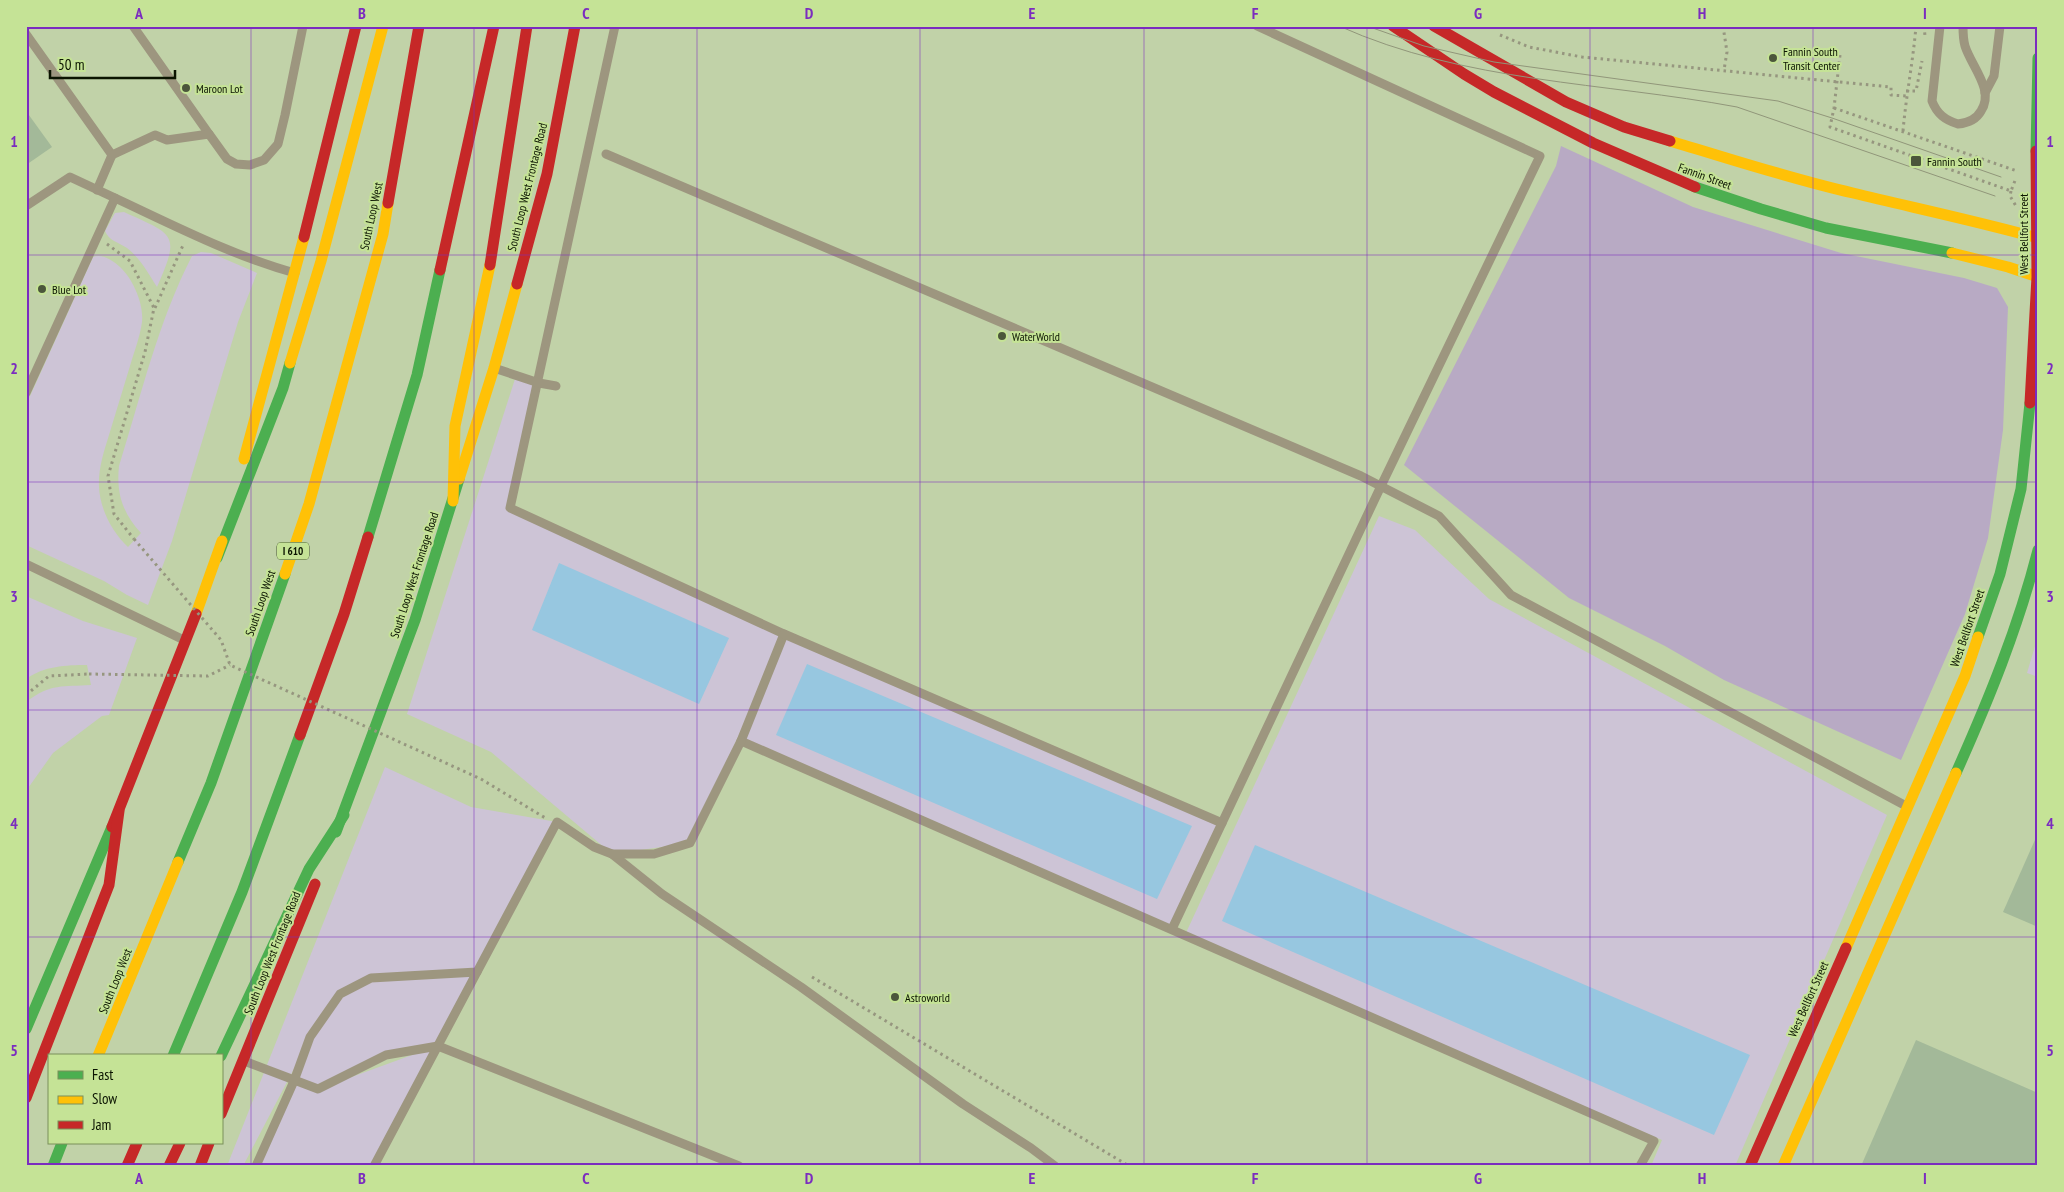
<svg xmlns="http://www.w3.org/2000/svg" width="2064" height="1192" viewBox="0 0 2064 1192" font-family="'PT Sans Narrow',sans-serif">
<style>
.green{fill:#cdc4d6;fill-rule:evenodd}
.forest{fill:#b8aac4}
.water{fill:#97c7e0}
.building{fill:#a3b999}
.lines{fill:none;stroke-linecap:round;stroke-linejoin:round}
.path{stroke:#96967f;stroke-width:3;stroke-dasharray:2.5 4;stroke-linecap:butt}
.lane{stroke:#9d967f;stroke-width:9}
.fast{stroke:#4caf50;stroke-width:11}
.slow{stroke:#ffc107;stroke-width:11}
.jam{stroke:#c62828;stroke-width:11}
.tram{stroke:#91967a;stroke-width:1}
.path-bridge{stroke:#96967f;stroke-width:3;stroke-dasharray:2.5 4;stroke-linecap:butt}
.grid{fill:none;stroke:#7b2cbf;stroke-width:1;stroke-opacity:0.55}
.poi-dot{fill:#4b563b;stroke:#c5e396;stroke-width:2}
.labels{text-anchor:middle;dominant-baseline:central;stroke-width:4;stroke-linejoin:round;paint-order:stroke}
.shield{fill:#c5e396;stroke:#43522d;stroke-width:1}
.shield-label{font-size:11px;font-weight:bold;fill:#0b1400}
.poi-label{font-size:12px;fill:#0b1400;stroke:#c5e396;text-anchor:start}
.street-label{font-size:12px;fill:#0b1400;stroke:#c5e396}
.neatline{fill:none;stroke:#7b2cbf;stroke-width:2}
.grid-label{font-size:16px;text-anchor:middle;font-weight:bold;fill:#7b2cbf}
</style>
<rect width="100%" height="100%" fill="#c1d2a8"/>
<g class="green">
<path d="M124 212C174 235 181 233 157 287 148 273 140 258 127 248 118 242 109 241 105 231L115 213Z"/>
<path d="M201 252 211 253 257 273 238 322 172 541 148 605 127 595 104 581 26 545V405L93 257C102 253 114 261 120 267 133 279 144 304 142 322 140 337 134 352 130 366 123 389 116 412 109 435 104 451 98 469 99 487 100 509 112 532 128 547L141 533C123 514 116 493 119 466 141 396 158 322 192 256Z"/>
<path d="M515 379 539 383 511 509 1222 823 1172 929 741 741 776 653 690 843 612 854 491 752 407 714Z"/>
<path d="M1379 516 1415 530 1489 599 1887 815 1735 1166H1651L1662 1140 1185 935Z"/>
<path d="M26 596 83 621 137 638 109 715 102 716 53 753 26 791V702C51 683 63 687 91 685L87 665C66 665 44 666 26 679Z"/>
<path d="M2038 636V677L2027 673Z"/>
<path d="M385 767 471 807 557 822 374 1166H256L308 1042 243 1166H227ZM434 1047 324 1087 386 1055Z"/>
</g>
<path class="forest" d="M1561 146 1693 207 1841 253 1964 278 1997 288 2008 307 2003 430 1988 538 1965 614 1901 760 1724 680 1665 646 1569 598 1404 465 1556 166Z"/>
<g class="water">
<path d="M559 563 729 638 699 704 532 630Z"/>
<path d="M807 664 1192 826 1157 899 776 735Z"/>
<path d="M1255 845 1750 1055 1714 1135 1222 921Z"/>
</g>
<g class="building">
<path d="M26 111 52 147 26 165Z"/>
<path d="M2038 833V927L2003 912Z"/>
<path d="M1916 1040 2038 1093V1166H1861Z"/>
</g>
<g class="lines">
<g class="path">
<path d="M1723 26 1727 52 1724 70"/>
<path d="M1924 26 1925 36"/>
<path d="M1500 35 1529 47 1582 57 1891 87V95L1906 96"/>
<path d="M1840 55 1834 108 1830 127 2011 191 2016 178"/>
<path d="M1906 91H1916L1922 61"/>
<path d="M1834 108 2017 171"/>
<path d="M1903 131C1906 96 1913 62 1916 26"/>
<path d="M2011 191 2010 196 2016 206"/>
<path d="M107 244 130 261 154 308 145 352 108 476 114 514 134 539"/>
<path d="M155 308 184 243"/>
<path d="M26 695 49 676 89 674"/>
<path d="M481 779 547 819"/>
<path d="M812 977 1129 1166"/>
</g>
<g class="lane">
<path d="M133 26 209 134"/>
<path d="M615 26 510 508 784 634 741 741 1654 1141 1640 1166"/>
<path d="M1940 26 1932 101C1937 114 1945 120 1958 124 1968 123 1976 120 1981 111 1995 90 1971 66 1965 46 1963 39 1963 33 1963 26"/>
<path d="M26 34 112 155 97 190"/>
<path d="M1985 93 1994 76 2000 26"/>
<path d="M606 154 1361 476 1439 516 1511 595 1908 807"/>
<path d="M112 155 155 135 167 140 209 134 227 159 236 164 250 165 264 160 278 144 285 115 303 26"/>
<path d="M26 206 70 177 115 198"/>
<path d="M494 368 539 383 556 386"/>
<path d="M26 393 115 198C173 225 233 256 295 273"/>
<path d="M26 564 186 641"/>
<path d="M784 634 1222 823"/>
<path d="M612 854 662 894 801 987 963 1104 1031 1148 1055 1166"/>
<path d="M1172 929 1381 486 1540 156 1257 26"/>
<path d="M244 1061 318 1089 386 1055 438 1046 739 1166"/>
<path d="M256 1166 294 1081 310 1037 340 994 371 978 477 972 557 822 594 847 612 854H654L690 843 741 741"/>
<path d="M374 1166 477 972"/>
</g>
<g class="fast">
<path d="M2036 151 2038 58"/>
<path d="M1695 187 1761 209 1826 228 1952 253"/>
<path d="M368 537 417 375 440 270"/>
<path d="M217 558 283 388 290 363"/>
<path d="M1978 637 2000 574 2021 489 2030 403"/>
<path d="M1956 773C1989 699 2018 628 2038 550"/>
<path d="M336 832 415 620 459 479"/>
<path d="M178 862 211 783 285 574"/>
<path d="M26 1029 112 827"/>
<path d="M173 1056 242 892 300 735"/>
<path d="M221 1056 309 869 344 815"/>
<path d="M53 1166 62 1143"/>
</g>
<g class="slow">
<path d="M1670 141C1731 159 1791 179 1853 193 1915 208 1977 221 2038 238"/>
<path d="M1952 253 2008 267 2038 277"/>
<path d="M290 363 321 261 383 26"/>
<path d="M244 459 304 237"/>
<path d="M459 479 494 368 517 284"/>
<path d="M453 501 455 426 490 265"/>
<path d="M285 574 309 504 383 234 388 203"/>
<path d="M196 614 222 541"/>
<path d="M1846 948 1965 676 1978 637"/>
<path d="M98 1056 178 862"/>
<path d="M1783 1166 1956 773"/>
</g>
<g class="jam">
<path d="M1393 26 1464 74 1494 92 1593 143 1695 187"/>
<path d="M1434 26 1566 102 1624 127 1670 141"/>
<path d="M388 203 419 26"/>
<path d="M304 237 356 26"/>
<path d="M490 265 527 26"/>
<path d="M440 270 494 26"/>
<path d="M517 284 547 174 575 26"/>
<path d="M2030 403 2037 277 2036 151"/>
<path d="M300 735 344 614 368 537"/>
<path d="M112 827 196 614"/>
<path d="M26 1098 109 885 119 811"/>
<path d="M221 1114 315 884"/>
<path d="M127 1166 137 1143"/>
<path d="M169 1166 180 1143"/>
<path d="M200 1166 209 1143"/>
<path d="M1750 1166 1846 948"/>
</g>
<g class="tram">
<path d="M1339 26C1466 83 1603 82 1737 107L1995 196"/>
<path d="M1367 26 1424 46 1494 62 1778 101 1832 118 2001 177"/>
</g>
<g class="path-bridge">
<path d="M134 539 221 640 230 665 481 779"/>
<path d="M89 674 208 676 230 665"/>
</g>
</g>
<path class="grid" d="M251 26V1166M474 26V1166M697 26V1166M920 26V1166M1144 26V1166M1367 26V1166M1590 26V1166M1813 26V1166M26 255H2038M26 482H2038M26 710H2038M26 937H2038"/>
<g class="poi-dot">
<circle cx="1773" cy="58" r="5"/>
<circle cx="186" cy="88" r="5"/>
<rect x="1910" y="155" width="12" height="12" rx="2.5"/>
<circle cx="42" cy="289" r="5"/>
<circle cx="1002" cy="336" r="5"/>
<circle cx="895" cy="997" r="5"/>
</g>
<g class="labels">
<rect class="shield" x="277" y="542.5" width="32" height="17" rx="4"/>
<g class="shield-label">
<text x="293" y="551">I 610</text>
</g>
<g class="poi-label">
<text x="1783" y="51">Fannin South<tspan x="1783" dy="14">Transit Center</tspan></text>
<text x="196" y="88">Maroon Lot</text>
<text x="1927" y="161">Fannin South</text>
<text x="52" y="289">Blue Lot</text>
<text x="1012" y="336">WaterWorld</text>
<text x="905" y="997">Astroworld</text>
</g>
<g class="street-label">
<text transform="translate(1705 176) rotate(20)">Fannin Street</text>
<text transform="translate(527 187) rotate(-76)">South Loop West Frontage Road</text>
<text transform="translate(371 216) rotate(-78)">South Loop West</text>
<text transform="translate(2023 234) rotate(-90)">West Bellfort Street</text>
<text transform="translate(414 575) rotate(-72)">South Loop West Frontage Road</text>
<text transform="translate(260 603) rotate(-71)">South Loop West</text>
<text transform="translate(1967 628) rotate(-71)">West Bellfort Street</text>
<text transform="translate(272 953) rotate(-68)">South Loop West Frontage Road</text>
<text transform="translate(115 981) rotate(-68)">South Loop West</text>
<text transform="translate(1808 999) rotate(-66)">West Bellfort Street</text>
</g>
</g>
<rect width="2064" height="1192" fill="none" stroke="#c5e396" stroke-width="55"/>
<rect x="48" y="1054" width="175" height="90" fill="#c5e396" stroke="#7b905a"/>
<rect x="58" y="1071" width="25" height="8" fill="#4caf50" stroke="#7b905a"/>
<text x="92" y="1080" font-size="15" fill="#0b1400">Fast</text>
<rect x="58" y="1096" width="25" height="8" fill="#ffc107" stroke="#7b905a"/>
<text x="92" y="1104" font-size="15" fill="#0b1400">Slow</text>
<rect x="58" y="1121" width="25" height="8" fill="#c62828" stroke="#7b905a"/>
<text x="92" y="1130" font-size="15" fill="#0b1400">Jam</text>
<path d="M50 70v8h125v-8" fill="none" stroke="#0b1400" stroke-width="2.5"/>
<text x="58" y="70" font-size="15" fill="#0b1400" stroke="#c5e396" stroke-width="4" paint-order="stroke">50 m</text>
<rect x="28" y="28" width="2008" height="1136" class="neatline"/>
<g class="grid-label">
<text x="139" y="19">A</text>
<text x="362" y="19">B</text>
<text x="586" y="19">C</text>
<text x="809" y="19">D</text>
<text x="1032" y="19">E</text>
<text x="1255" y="19">F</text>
<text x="1478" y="19">G</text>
<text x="1702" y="19">H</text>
<text x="1925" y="19">I</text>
<text x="14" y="147">1</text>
<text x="2050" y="147">1</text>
<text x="14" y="374">2</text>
<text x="2050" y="374">2</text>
<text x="14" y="602">3</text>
<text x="2050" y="602">3</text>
<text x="14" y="829">4</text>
<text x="2050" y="829">4</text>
<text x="14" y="1056">5</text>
<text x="2050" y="1056">5</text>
<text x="139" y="1184">A</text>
<text x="362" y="1184">B</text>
<text x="586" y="1184">C</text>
<text x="809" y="1184">D</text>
<text x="1032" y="1184">E</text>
<text x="1255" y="1184">F</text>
<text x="1478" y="1184">G</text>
<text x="1702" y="1184">H</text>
<text x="1925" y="1184">I</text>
</g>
</svg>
